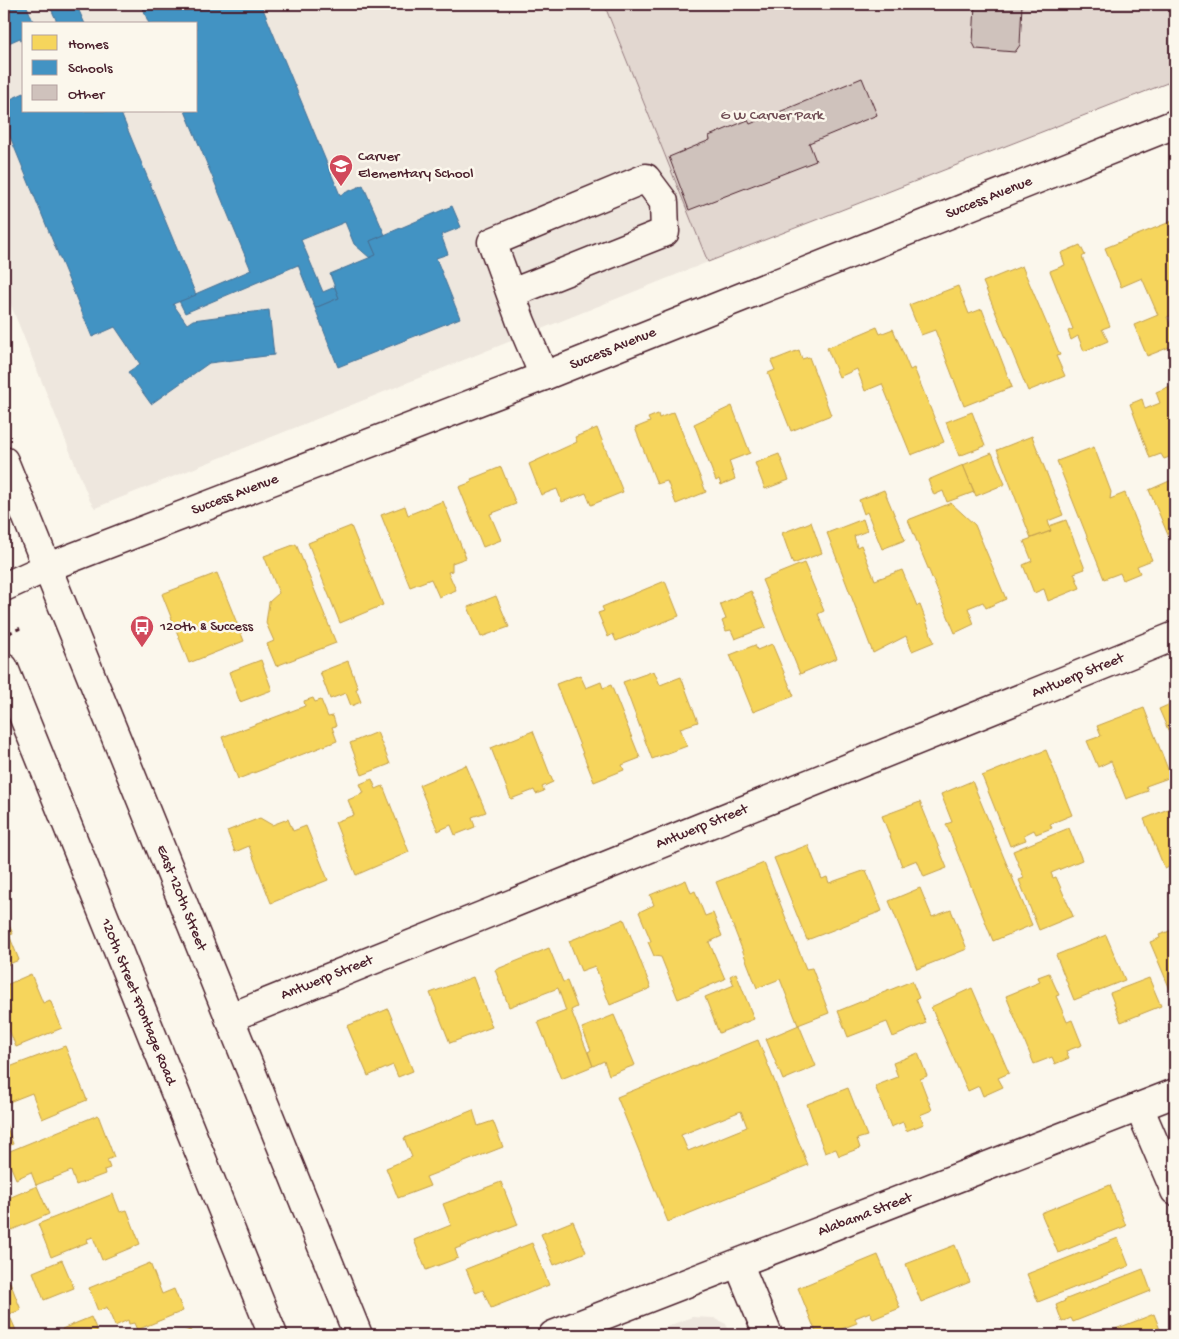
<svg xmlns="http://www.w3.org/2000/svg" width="1179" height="1339" viewBox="0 0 1179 1339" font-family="'Gochi Hand',sans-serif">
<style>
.built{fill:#eee7de;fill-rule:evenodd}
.green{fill:#e2d7d0;stroke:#967b7e}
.homes{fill:#f6d55c;stroke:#c29e4d;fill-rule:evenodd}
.schools{fill:#4393c3;stroke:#457095}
.building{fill:#cfc2bc;stroke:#4a1f2b}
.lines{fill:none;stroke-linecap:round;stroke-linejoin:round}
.minor-casing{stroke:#4a1f2b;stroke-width:31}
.path{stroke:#4a1f2b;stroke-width:3;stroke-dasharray:4 4;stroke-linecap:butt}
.minor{stroke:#fbf7ec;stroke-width:28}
.labels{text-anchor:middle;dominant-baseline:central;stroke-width:5;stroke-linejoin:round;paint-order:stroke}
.park-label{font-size:15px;fill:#704d54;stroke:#fbf7ec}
.poi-label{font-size:15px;fill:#4a1f2b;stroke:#fbf7ec;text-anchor:start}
.street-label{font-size:15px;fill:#4a1f2b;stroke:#fbf7ec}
</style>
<rect width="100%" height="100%" fill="#fbf7ec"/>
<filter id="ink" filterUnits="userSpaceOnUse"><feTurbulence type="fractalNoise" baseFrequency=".02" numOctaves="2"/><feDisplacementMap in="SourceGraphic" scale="10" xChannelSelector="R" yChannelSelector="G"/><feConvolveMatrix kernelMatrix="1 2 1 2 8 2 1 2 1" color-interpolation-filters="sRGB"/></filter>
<g filter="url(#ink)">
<g class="built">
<path d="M4 4H604L708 262 95 508 90 501 4 288ZM24 24H196V111H24Z"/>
<path d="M692 1317 714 1318 726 1324 731 1335H644Z"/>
</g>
<path class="green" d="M604 4H1175V80L708 262Z"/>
<g class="homes">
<path d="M1175 220V314L1167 317 1175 336V345L1147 356 1134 325 1158 315 1142 278 1121 287 1105 248Z"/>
<path d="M1080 245 1085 255 1082 257 1110 326 1102 329 1108 341 1084 351 1078 336 1071 340 1068 331 1073 329 1050 271 1065 265 1061 253Z"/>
<path d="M1022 266 1060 355 1056 356 1065 376 1028 391 983 282Z"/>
<path d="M958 286 969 314 982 309 1012 387 964 406 935 330 921 335 909 305Z"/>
<path d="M877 327 880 334 893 329 910 370 914 368 944 442 911 455 882 384 865 391 857 369 839 377 827 348Z"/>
<path d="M799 350 802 359 809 357 831 415 791 431 768 373 775 370 771 361Z"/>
<path d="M1175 384V448L1173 449 1175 455 1164 459 1161 454 1150 458 1130 404 1142 399 1145 409 1160 403 1156 392Z"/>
<path d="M732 406 750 453 729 461 735 479 721 485 719 479 716 481 694 424Z"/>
<path d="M674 412 706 492 676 504 667 481 657 484 635 428 650 422 648 418 658 414 659 418Z"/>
<path d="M972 412 985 446 959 456 946 422Z"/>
<path d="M597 428 623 492 591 505 586 493 562 502 557 489 541 495 529 464 577 442 575 437Z"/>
<path d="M1032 436 1063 515 1048 521 1051 531 1031 538 997 450Z"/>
<path d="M1094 447 1111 492 1110 499 1125 493 1152 560 1137 566 1140 573 1123 580 1120 573 1104 579 1057 461Z"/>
<path d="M992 453 1005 484 976 496 963 465Z"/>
<path d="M779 454 789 480 765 489 755 463Z"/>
<path d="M963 465 974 492 947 502 943 491 934 495 928 480Z"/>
<path d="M501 467 516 504 490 514 501 540 483 547 459 487 472 482 471 479Z"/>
<path d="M1175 475V549H1174L1149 490 1174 479 1173 476Z"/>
<path d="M884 490 905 540 882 549 867 512 864 514 859 500Z"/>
<path d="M443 501 466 558 452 563V571L448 572 456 590 439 597 431 579 410 587 381 515 405 506 408 515Z"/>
<path d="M951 503 975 525 1006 599 986 608 983 602 968 608 974 624 955 633 908 520Z"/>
<path d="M863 519 867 531 854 536 857 547 861 545 875 580 902 570 917 606 920 605 934 642 912 651 906 636 873 653 827 533Z"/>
<path d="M1066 520 1085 569 1074 573 1080 588 1048 601 1044 589 1034 593 1023 565 1032 561 1024 541 1051 531 1049 526Z"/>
<path d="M811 522 822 553 793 564 782 533Z"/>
<path d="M351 526 383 605 340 623 308 543Z"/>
<path d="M296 544 336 643 276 666 267 644 274 641 266 623 269 602 279 593 264 556Z"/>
<path d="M804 563 824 611 818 614 837 658 800 674 762 580Z"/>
<path d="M217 573 244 641 189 663 162 594Z"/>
<path d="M665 581 679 616 616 641 613 634 608 637 598 613 604 611 602 607Z"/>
<path d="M751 591 766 627 735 639 731 630 726 631 722 621 726 619 720 604Z"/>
<path d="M496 596 509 627 481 637 468 607Z"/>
<path d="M772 644 794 696 753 712 730 655 755 645 757 650Z"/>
<path d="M261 660 272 690 240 702 229 672Z"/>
<path d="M348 661 358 688 356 689 361 702 351 706 346 693 330 699 320 672Z"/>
<path d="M654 671 660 685 681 677 698 722 680 728 687 746 652 759 623 682Z"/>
<path d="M580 675 586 688 601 682 603 688 611 685 640 758 622 765 624 770 594 782 556 684Z"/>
<path d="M313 698 315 702 321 700 328 717 333 716 336 726 332 727 337 741 238 779 222 737 305 706 304 701Z"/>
<path d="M1175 702V746L1159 709Z"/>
<path d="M1144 708 1171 777 1146 786 1148 791 1126 799 1111 761 1098 767 1087 741 1101 736 1097 726Z"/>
<path d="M533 731 553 782 542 787 544 791 536 794 534 790 511 799 491 748Z"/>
<path d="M377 732 390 764 362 775 350 743Z"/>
<path d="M1046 750 1072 815 1050 824 1052 828 1036 834 1034 830 1024 835 1026 840 1010 846 982 776Z"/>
<path d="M466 765 486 812 472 817 475 827 455 835 451 825 438 831 419 785Z"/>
<path d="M372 779 376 789 383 786 409 852 356 875 335 822 354 815 348 800 364 793 360 784Z"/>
<path d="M972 781 1032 925 993 941 946 824 952 822 941 794Z"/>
<path d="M920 802 947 868 924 877 917 860 902 866 882 816Z"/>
<path d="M1175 806V864L1165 869 1144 819Z"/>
<path d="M260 818 272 825 288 819 293 831 306 826 328 880 271 903 249 846 235 852 227 831Z"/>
<path d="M1069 828 1082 860 1051 873 1053 878 1056 877 1073 916 1039 930 1019 880 1024 878 1013 851Z"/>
<path d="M808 845 822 879 827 877 829 883 866 870 882 911 807 940 774 858Z"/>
<path d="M764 863 806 969 812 968 829 1013 798 1025 780 979 757 988 716 882Z"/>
<path d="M686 880 691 893 695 891 705 916 713 913 722 936 709 942 725 979 678 999 661 957 654 956 648 942 651 941 639 912 654 905 650 895Z"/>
<path d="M920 888 932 917 951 910 967 949 917 969 889 901Z"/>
<path d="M624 919 651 988 610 1005 595 966 581 971 569 941Z"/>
<path d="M4 922 5 924 8 923 13 934 9 935 19 960 4 966Z"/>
<path d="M1175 929V1001L1150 942 1160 938 1159 935Z"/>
<path d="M1106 935 1125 980 1074 1000 1056 955Z"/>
<path d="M549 948 563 982 567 981 577 1007 571 1010 593 1066 561 1079 538 1022 566 1011 558 988 509 1007 495 970Z"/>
<path d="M736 973 754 1019 719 1033 705 997 734 985 730 976Z"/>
<path d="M1049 973 1059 995 1056 996 1067 1022 1072 1020 1082 1045 1066 1051 1069 1058 1055 1064 1052 1057 1034 1064 1006 996 1040 982 1038 977Z"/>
<path d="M31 974 43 1003 50 1000 62 1028 16 1047 4 1017V986Z"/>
<path d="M473 977 492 1027 450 1043 430 993Z"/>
<path d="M1149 978 1161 1006 1121 1022 1110 993Z"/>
<path d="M912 981 919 998 916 999 926 1023 893 1037 887 1022 848 1037 838 1011Z"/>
<path d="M972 988 1009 1073 998 1078 1003 1087 983 1096 979 1086 968 1091 931 1007Z"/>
<path d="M388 1009 413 1071 398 1077 393 1065 368 1076 347 1026Z"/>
<path d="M614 1015 635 1065 609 1075 604 1061 593 1066 588 1052 591 1050 582 1028Z"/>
<path d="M799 1025 816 1066 783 1080 766 1039Z"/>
<path d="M758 1040 808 1165 668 1222 617 1097ZM741 1111 747 1127 688 1151 681 1135Z"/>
<path d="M65 1046 87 1100 42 1119 32 1093 9 1102 4 1089V1069Z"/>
<path d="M918 1053 927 1076 920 1079 932 1110 920 1115 924 1124 906 1131 903 1122 891 1127 875 1086 898 1077 893 1063Z"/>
<path d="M848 1088 867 1136 857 1139 860 1148 839 1156 836 1149 825 1153 807 1104Z"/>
<path d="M473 1110 478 1126 493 1121 503 1147 426 1177 430 1186 398 1198 386 1168 412 1157 404 1138Z"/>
<path d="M98 1115 114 1157 107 1160 110 1168 104 1170 105 1174 76 1185 71 1171 36 1185 31 1172 16 1179 5 1153Z"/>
<path d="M4 1119 13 1144 4 1148Z"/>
<path d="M501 1182 518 1225 455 1249 458 1258 426 1270 414 1240 451 1225 443 1204Z"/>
<path d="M1110 1185 1126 1226 1058 1253 1041 1213Z"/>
<path d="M37 1186 49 1214 12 1230 4 1212V1200Z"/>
<path d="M113 1194 120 1212 127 1210 140 1244 102 1260 93 1237 87 1239 88 1242 51 1257 38 1224Z"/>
<path d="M573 1221 586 1252 554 1265 541 1234Z"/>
<path d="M1118 1238 1129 1266 1038 1302 1027 1274Z"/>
<path d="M532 1243 549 1285 491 1308 483 1290 476 1293 466 1269Z"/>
<path d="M955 1245 970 1282 921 1302 906 1264Z"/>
<path d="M878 1255 900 1308 873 1319 870 1312 855 1318 857 1323 826 1335H817L798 1288Z"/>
<path d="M62 1260 74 1288 44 1300 33 1272Z"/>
<path d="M150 1263 162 1294 174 1289 183 1311 137 1330 134 1323 129 1324 128 1320 115 1326 107 1307 98 1311 89 1288Z"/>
<path d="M1143 1269 1151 1291 1073 1322 1071 1318 1062 1322 1056 1305 1065 1301 1064 1300Z"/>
<path d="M10 1282 21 1310 4 1316V1284Z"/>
<path d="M1154 1314 1162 1335H1100Z"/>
<path d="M91 1317 99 1335H65L62 1329Z"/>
<path d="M11 1319 18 1335H4V1322Z"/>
<path d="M190 1330 193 1335H177Z"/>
</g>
<g class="schools">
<path d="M4 4H26L34 24H24V46L20 38 4 45Z"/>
<path d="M49 4H76L85 24H52L57 22Z"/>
<path d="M146 4H261L340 195 363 185 385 235 370 241 376 255 370 258 354 244 345 222 301 240 323 292 335 287 339 298 315 308 298 265 185 313 179 301 251 270 185 111H196V24H149L142 6Z"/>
<path d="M24 93V111H120L196 295 173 304 187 324 193 320 269 310 274 355 209 363 151 404 128 372 140 364 115 327 92 337 4 122V102Z"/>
<path d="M452 206 461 227 441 235 448 254 436 258 460 318 338 367 315 308 339 298 330 274 376 255 370 241Z"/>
</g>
<g class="building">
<path d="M975 4H1022L1020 45 1015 52 976 49 973 43Z"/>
<path d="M862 78 877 115 809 143 816 161 689 210 669 157 710 140 709 136 748 120 750 124Z"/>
</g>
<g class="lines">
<g class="minor-casing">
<g id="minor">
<path d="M512 293 665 232 664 202 646 178 492 242 521 322 544 376"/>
<path d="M4 461 358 1335"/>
<path d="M4 587 48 567 544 376 1175 124"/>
<path d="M4 668 273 1335"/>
<path d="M229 1018 1175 636"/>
<path d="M1139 1107 1175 1191"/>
<path d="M739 1265 768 1335"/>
<path d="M553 1335 1175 1093"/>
</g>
</g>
<path class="path" d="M9 633 21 628"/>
<use href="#minor" class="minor"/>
</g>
</g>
<defs>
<g id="school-pin" transform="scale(1.25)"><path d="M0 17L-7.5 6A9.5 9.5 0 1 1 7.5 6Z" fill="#d1495b" stroke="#fbf7ec"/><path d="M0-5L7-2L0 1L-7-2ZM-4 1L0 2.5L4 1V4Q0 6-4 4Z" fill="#fff"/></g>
<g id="bus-pin" transform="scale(1.25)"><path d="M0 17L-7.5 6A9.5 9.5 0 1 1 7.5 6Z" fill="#d1495b" stroke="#fbf7ec"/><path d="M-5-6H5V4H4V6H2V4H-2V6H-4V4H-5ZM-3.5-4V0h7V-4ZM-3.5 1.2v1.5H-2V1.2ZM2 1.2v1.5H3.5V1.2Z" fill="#fff"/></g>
</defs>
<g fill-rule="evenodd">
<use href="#school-pin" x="341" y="166"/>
<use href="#bus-pin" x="142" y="627"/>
</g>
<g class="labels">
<g class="park-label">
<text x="772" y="116">G W Carver Park</text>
</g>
<g class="poi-label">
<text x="358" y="157">Carver<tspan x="358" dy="17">Elementary School</tspan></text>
<text x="160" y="627">120th &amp; Success</text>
</g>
<g class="street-label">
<text transform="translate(989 198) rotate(-22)">Success Avenue</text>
<text transform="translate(613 349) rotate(-22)">Success Avenue</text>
<text transform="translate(235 495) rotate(-21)">Success Avenue</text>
<text transform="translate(1078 676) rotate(-22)">Antwerp Street</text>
<text transform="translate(702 827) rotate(-22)">Antwerp Street</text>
<text transform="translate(181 898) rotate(68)">East 120th Street</text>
<text transform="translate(327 978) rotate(-22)">Antwerp Street</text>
<text transform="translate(138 1002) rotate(68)">120th Street Frontage Road</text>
<text transform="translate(865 1215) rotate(-21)">Alabama Street</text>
</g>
</g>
<rect width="1179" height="1339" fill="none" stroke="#fbf7ec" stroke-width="20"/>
<rect x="10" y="10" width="1159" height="1319" fill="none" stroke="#4a1f2b" stroke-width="2" filter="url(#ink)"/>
<rect x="22" y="22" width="175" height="90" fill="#fbf7ec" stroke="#b4a19f"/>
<rect x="32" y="35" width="25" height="15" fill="#f6d55c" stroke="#b4a19f"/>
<text x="68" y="48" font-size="15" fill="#4a1f2b">Homes</text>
<rect x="32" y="60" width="25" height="15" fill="#4393c3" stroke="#b4a19f"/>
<text x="68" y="72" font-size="15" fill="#4a1f2b">Schools</text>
<rect x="32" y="85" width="25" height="15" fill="#cfc2bc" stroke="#b4a19f"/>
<text x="68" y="98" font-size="15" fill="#4a1f2b">Other</text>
</svg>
